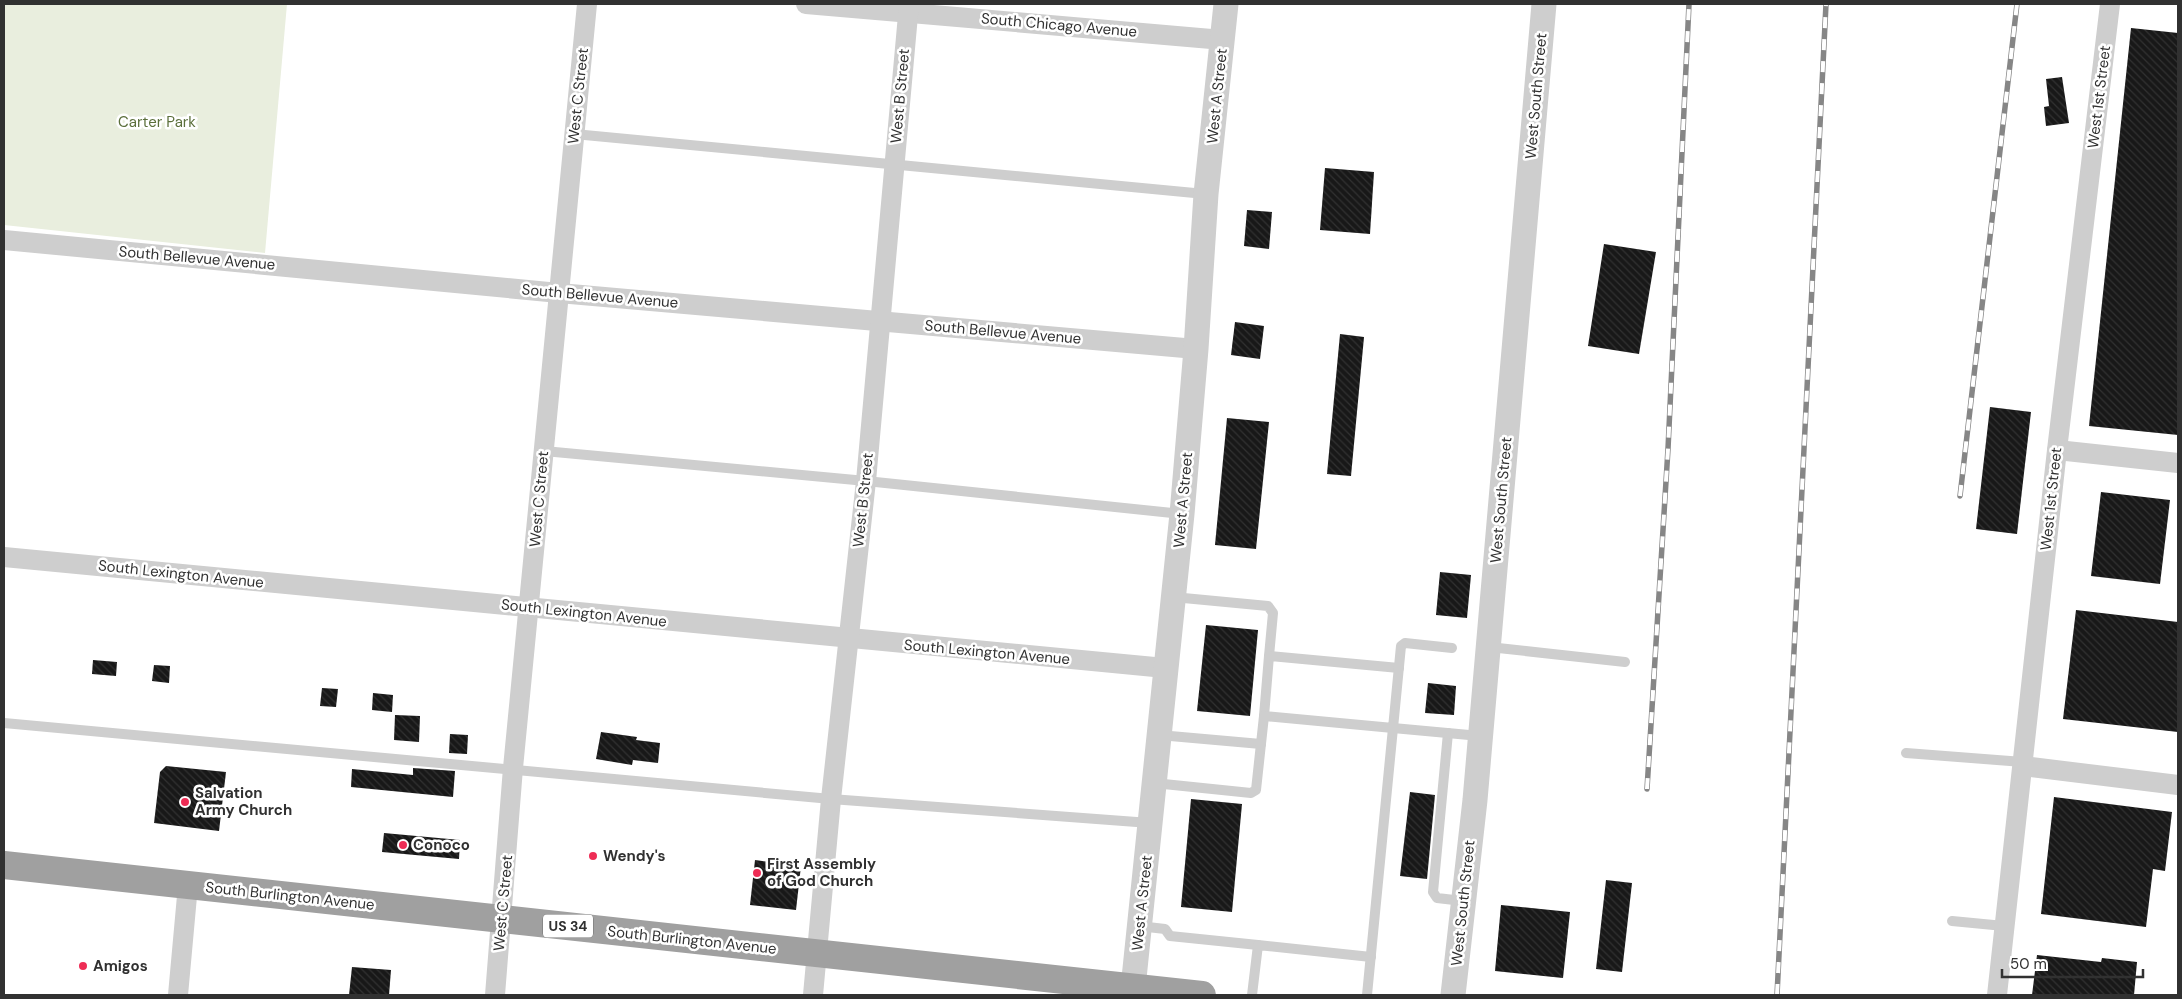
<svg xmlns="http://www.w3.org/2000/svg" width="2182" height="999" viewBox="0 0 2182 999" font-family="'DM Sans',sans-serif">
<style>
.green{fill:#e9eede}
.building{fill:url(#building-back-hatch)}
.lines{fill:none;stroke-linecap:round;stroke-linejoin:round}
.service{stroke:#cecece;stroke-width:10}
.minor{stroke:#cecece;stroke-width:20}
.tertiary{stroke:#cecece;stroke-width:25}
.trunk{stroke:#a0a0a0;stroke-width:28}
.rail-casing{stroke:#868686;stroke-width:5.5}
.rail{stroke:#fff;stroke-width:4;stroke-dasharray:11;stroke-linecap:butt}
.poi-dot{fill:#ee2c55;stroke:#fff;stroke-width:2}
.labels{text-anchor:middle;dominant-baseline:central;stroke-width:5;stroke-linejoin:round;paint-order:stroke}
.shield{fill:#fff;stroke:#6f6f6f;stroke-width:1}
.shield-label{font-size:14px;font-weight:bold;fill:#313131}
.street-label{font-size:15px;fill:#313131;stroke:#fff}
.park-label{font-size:15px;fill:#5b6f3b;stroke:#fff}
.poi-label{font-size:15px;font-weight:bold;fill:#313131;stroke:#fff;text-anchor:start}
</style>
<defs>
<pattern id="building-back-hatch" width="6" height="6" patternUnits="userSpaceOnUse" patternTransform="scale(1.25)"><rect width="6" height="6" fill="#181818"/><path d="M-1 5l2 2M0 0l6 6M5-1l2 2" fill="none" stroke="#313131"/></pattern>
</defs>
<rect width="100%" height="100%" fill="#fff"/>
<path class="green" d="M4 4H287L265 253 4 225Z"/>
<g class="building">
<path d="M2131 28 2178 33V435L2089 426Z"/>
<path d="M2062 77 2069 123 2046 126 2044 107 2049 106 2046 79Z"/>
<path d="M1325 168 1374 172 1370 234 1320 230Z"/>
<path d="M1247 210 1272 212 1269 249 1244 246Z"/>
<path d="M1604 244 1656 252 1639 354 1588 346Z"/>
<path d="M1235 322 1264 326 1260 359 1231 355Z"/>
<path d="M1340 334 1364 337 1351 476 1327 474Z"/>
<path d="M1990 407 2031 412 2017 534 1976 529Z"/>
<path d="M1227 418 1269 422 1256 549 1215 545Z"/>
<path d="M2101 492 2170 500 2160 584 2091 576Z"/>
<path d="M1440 572 1471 575 1467 618 1436 615Z"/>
<path d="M2076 610 2178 622V732L2063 719Z"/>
<path d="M1206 625 1258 630 1250 716 1197 711Z"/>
<path d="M93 660 117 662 116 676 92 674Z"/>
<path d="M154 665 170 666 169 683 152 681Z"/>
<path d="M1428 683 1456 686 1454 715 1425 713Z"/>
<path d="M322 688 338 689 336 707 320 706Z"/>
<path d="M373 693 393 695 392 712 372 710Z"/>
<path d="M395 715 420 716 419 742 394 740Z"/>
<path d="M601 732 637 737 636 740 660 743 658 763 633 760 632 765 596 759Z"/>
<path d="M450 734 468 735 467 754 449 753Z"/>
<path d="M166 766 226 772 219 831 154 823 160 772Z"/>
<path d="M413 768 455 771 453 797 351 787 352 769 413 775Z"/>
<path d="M1410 792 1435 795 1427 879 1400 876Z"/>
<path d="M2054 797 2172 812 2165 871 2153 869 2146 927 2041 914Z"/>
<path d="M1191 799 1242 804 1232 912 1181 907Z"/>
<path d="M384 833 460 840 459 859 382 852Z"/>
<path d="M755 860 801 866 796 910 750 905Z"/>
<path d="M1606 880 1632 883 1622 972 1596 969Z"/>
<path d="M1501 905 1570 912 1563 978 1495 971Z"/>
<path d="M2037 955 2101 962 2102 958 2137 962 2134 995H2032Z"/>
<path d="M352 967 391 970 389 995H349Z"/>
</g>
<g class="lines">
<g class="service">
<path d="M574 134 1205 194"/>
<path d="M544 451 866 481 1182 514"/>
<path d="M1173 597 1268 606 1273 613 1269 656"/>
<path d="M1489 647 1625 662"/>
<path d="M1264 716 1269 656 1399 668"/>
<path d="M4 723 831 799 1150 823"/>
<path d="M1448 733 1433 892 1437 898 1463 901"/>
<path d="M1159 735 1261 744"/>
<path d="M1906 753 2023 762"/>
<path d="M1154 783 1251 793 1256 790 1264 716 1393 728 1401 646 1405 643 1452 648"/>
<path d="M1952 921 2004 926"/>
<path d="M1139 926 1165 929 1170 936 1258 945"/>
<path d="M1252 995 1258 945 1371 957"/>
<path d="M1367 995 1393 728 1480 736"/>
</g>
<g class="minor">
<path d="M806 4 1223 40"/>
<path d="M4 240 559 293 1196 349"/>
<path d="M2057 450 2178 463"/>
<path d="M4 557 1165 668"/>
<path d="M2023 766 2178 785"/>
<path d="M178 995 188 885"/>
<path d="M495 995 513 768 587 4"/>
<path d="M813 995 831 799 866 481 909 4"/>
<path d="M1997 995 2057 450 2110 4"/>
</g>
<g class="tertiary">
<path d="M1133 988 1182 514 1196 349 1206 194 1226 4"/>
<path d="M1453 995 1475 800 1544 4"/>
</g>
<path class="trunk" d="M4 865 1202 995"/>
<g class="rail-casing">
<g id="rail">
<path d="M1960 496 2017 4"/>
<path d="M1647 789 1668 449 1689 4"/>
<path d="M1777 995 1826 4"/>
</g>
</g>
<use href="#rail" class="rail"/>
</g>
<g class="poi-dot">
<circle cx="185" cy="802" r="5"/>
<circle cx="403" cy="845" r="5"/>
<circle cx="593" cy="856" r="5"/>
<circle cx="757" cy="873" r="5"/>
<circle cx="83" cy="966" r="5"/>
</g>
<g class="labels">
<rect class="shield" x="543" y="914.5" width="50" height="23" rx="4"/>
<g class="shield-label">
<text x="568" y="926">US 34</text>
</g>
<g class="street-label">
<text transform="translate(1059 25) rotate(5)">South Chicago Avenue</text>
<text transform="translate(578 96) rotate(-84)">West C Street</text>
<text transform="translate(900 96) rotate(-85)">West B Street</text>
<text transform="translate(1217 96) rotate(-84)">West A Street</text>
<text transform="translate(1536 96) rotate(-85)">West South Street</text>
<text transform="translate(2099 97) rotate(-83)">West 1st Street</text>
<text transform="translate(197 258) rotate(5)">South Bellevue Avenue</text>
<text transform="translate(600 296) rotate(5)">South Bellevue Avenue</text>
<text transform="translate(1003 332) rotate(5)">South Bellevue Avenue</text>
<text transform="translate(539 499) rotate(-85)">West C Street</text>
<text transform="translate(2051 499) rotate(-84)">West 1st Street</text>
<text transform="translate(863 500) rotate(-84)">West B Street</text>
<text transform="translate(1183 500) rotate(-85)">West A Street</text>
<text transform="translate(1501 500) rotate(-85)">West South Street</text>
<text transform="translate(181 574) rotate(6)">South Lexington Avenue</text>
<text transform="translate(584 613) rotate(6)">South Lexington Avenue</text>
<text transform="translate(987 652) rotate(5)">South Lexington Avenue</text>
<text transform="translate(290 896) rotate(6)">South Burlington Avenue</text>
<text transform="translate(503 903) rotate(-85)">West C Street</text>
<text transform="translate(1142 903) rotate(-84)">West A Street</text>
<text transform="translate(1463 903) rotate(-84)">West South Street</text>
<text transform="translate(692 940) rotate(6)">South Burlington Avenue</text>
</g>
<g class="park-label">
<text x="157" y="122">Carter Park</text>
</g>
<g class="poi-label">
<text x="195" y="793">Salvation<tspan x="195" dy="17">Army Church</tspan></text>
<text x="413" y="845">Conoco</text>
<text x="603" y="856">Wendy's</text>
<text x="767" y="864">First Assembly<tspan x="767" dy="17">of God Church</tspan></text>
<text x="93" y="966">Amigos</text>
</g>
</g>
<rect width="2182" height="999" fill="none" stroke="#313131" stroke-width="10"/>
<path d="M2002 969v8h141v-8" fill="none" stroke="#313131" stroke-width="2.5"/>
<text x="2010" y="969" font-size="15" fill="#313131" stroke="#ffffff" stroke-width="4" paint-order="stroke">50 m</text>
</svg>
